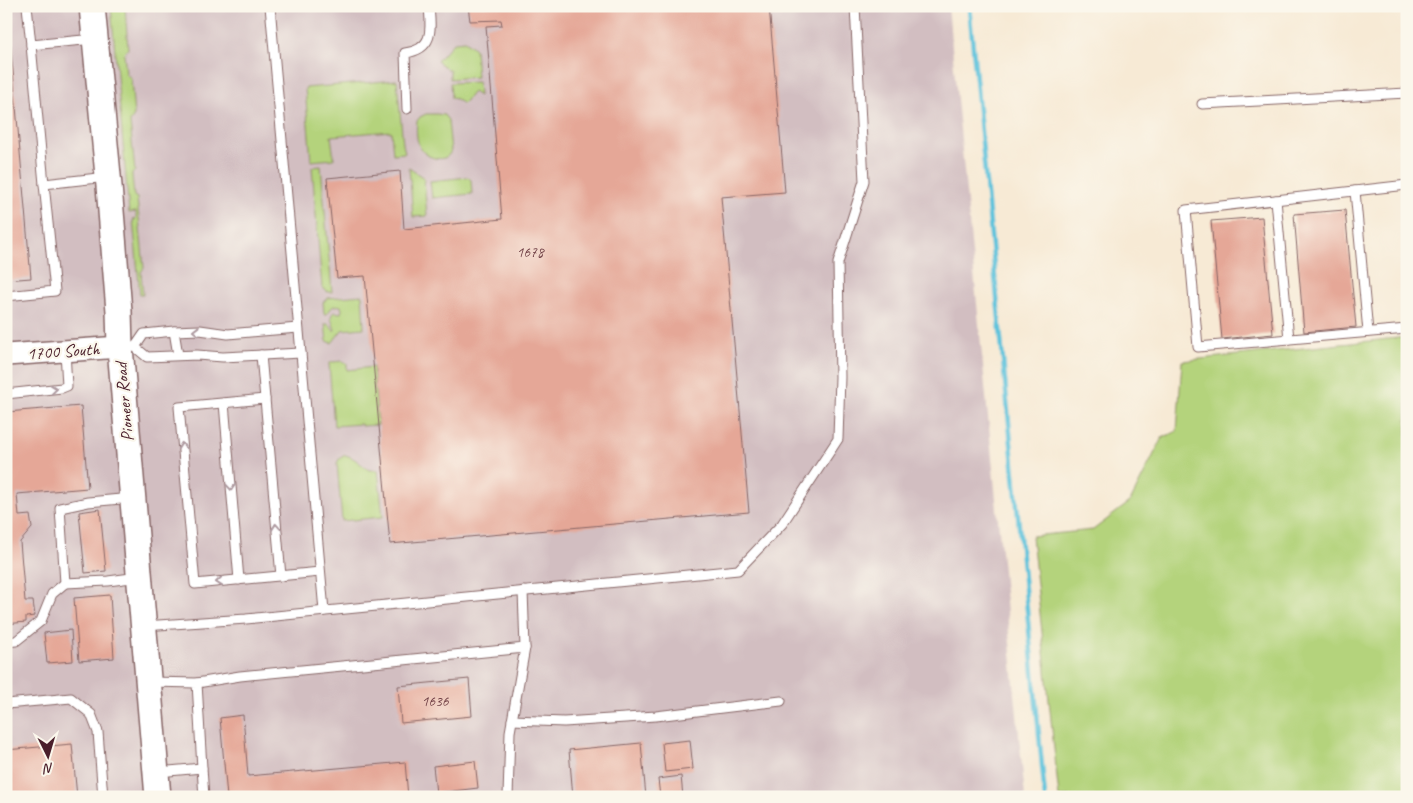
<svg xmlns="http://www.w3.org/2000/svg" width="1413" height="803" viewBox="0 0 1413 803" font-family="Caveat,sans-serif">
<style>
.industrial{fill:#d2bec1}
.green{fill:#b4d37b;stroke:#7f7953}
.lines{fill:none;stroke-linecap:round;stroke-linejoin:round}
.stream{stroke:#5ec3dc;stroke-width:4.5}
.building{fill:#e5a797}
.service-casing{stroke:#876666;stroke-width:11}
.tertiary-casing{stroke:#876666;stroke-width:24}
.secondary-casing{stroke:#876666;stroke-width:28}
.service{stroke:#fff;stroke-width:9}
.tertiary{stroke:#fff;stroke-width:21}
.secondary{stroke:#fff;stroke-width:25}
.oneway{stroke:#ae9aa0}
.labels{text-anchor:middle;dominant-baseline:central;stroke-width:4.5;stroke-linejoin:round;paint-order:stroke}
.number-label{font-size:15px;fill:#714146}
.street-label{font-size:18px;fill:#4a1f2b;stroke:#fbf7ec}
</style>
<rect width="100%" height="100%" fill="#fbf7ec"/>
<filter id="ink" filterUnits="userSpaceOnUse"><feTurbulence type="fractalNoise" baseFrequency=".02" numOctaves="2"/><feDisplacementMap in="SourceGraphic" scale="10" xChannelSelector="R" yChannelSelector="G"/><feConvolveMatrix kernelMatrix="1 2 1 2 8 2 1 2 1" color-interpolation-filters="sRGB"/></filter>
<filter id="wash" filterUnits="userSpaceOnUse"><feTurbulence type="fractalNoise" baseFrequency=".0096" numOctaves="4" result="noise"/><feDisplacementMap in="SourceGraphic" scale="20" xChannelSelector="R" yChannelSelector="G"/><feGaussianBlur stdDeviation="1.12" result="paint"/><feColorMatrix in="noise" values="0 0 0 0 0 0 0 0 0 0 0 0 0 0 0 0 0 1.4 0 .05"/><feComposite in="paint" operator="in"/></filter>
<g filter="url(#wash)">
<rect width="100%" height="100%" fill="#f7ead5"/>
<path class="industrial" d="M6 6H948L1025 797H6Z"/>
<g class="green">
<path d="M111 6H125L128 49 124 53 126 74 131 78 134 116 130 122 135 171 132 174 134 196 137 198 144 268 141 272 143 295H140L133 220 136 219V212L129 213Z"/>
<path d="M465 41 475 49 477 77 450 79V71L437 61 454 42Z"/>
<path d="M397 80 403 144 405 153 393 154 391 131 331 136 334 159 311 161 305 88Z"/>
<path d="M478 82 479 96 473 92 463 104 456 99 451 98 450 83Z"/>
<path d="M426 114H437L444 115 448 120 451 150C448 164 427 159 421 149 416 142 416 129 417 121L420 117Z"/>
<path d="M321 166 332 292H328L322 288 312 167Z"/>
<path d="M409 168 424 178 427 216 413 217Z"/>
<path d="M468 177 471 180 472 194 432 198 430 181Z"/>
<path d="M362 295 364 328 342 330 332 343 327 341 325 324H329L333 330H335L331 318 332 314 334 312 341 313 342 310 341 306C332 304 331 309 327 314H324L323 302 328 298Z"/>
<path d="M1407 337V797H1059L1032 536 1093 530 1130 502 1162 438 1177 431 1182 361Z"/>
<path d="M343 361V363H347V370L373 367 378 425 361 426V424L334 426 329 364 332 362Z"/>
<path d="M345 455C355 457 361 465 369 470H378L383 517 342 521 337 464 339 459Z"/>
</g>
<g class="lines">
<path class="stream" d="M969 6 1045 797"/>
</g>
<g id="blocks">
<g class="building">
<path d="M468 6H769L785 192 721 197 749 512 390 544 365 276 337 278 327 178 400 171 404 229 502 219 486 26 502 25 501 20 470 21Z"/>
<path d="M8 15 31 278 6 280V16Z"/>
<path d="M1345 210 1356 327 1304 332 1294 214Z"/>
<path d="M1262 217 1273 334 1222 339 1211 221Z"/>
<path d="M81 406 88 488 17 494 19 516 30 515 32 528 20 542 25 601H33L35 616 26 617V622L6 624V412Z"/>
<path d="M100 509 106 571 85 573 79 512Z"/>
<path d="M110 595 114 658 79 661 74 598Z"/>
<path d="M71 630 73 661 47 663 44 633Z"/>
<path d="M469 679 472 716 401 723 398 686Z"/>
<path d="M243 715 248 776 405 762 408 797H227L220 718Z"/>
<path d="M690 740 693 769 665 772 662 743Z"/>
<path d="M641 743 646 797H573L569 750Z"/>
<path d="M72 744 77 797H6V750Z"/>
<path d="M475 761 478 788 436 793 433 766Z"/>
<path d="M681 776 683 797H660L658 779Z"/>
</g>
</g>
</g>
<g filter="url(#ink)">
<use href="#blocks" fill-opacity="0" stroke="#876666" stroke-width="1"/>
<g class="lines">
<g class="service-casing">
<g id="service">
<path d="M27 6 31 45 94 39"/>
<path d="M270 6 324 611"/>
<path d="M31 45 44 184 107 177"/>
<path d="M1202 104 1407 93"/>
<path d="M407 109 405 53C434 49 431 30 429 6"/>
<path d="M1407 185 1186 210 1198 347 1407 329"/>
<path d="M1355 191 1368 332"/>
<path d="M1276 200 1289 339"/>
<path d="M6 296 55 291 44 184"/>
<path d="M174 331 200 330 228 334 298 328"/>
<path d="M123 347H135L147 357 197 355 223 357 301 353"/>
<path d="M135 347 144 334 174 331 178 355"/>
<path d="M261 355 265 399 179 407 195 584 320 572"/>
<path d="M6 394 62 388 67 386 65 351"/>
<path d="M265 399 281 576"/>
<path d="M224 403 239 580"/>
<path d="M132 498 88 502 60 508 65 583 108 581 139 577"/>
<path d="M144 626 246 619 738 570 782 524 838 439 840 377 838 263 864 181 855 6"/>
<path d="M6 642 16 641 41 621 52 594 65 583"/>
<path d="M150 682 197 683 202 768"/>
<path d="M197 683 240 676 525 648 523 591"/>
<path d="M6 704 71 698 91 714 98 732 103 797"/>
<path d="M512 720 564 722 656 716 781 701"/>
<path d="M158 772 202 768 204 797"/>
<path d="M508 797 510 732 525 648"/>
</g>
</g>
<g class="tertiary-casing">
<path id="tertiary" d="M6 355 120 347"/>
</g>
<g class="secondary-casing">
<path id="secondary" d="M92 6 109 186 119 311 120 347 158 797"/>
</g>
<use href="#service" class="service"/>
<use href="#tertiary" class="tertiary"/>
<use href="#secondary" class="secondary"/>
</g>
<defs><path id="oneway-chevron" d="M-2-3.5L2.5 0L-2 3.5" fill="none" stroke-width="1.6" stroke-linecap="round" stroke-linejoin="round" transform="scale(1.25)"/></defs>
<g class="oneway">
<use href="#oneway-chevron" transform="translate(196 331) rotate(-180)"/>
<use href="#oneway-chevron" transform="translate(54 389) rotate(-6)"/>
<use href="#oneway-chevron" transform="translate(182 446) rotate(-95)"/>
<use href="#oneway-chevron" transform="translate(231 487) rotate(85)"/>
<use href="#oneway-chevron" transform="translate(276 527) rotate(-95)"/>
<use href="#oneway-chevron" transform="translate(219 582) rotate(175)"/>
</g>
</g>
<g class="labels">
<g class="number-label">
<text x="530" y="252">1678</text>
<text x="435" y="701">1636</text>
</g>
<g class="street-label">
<text transform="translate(63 351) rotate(-4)">1700 South</text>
<text transform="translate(124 402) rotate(-95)">Pioneer Road</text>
</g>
</g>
<rect width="1413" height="803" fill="none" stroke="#fbf7ec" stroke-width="25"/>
<g transform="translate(48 756) rotate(175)" stroke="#fbf7ec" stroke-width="4" paint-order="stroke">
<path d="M0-4L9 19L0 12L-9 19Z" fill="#4a1f2b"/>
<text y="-8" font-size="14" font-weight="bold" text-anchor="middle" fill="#4a1f2b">N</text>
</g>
</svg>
